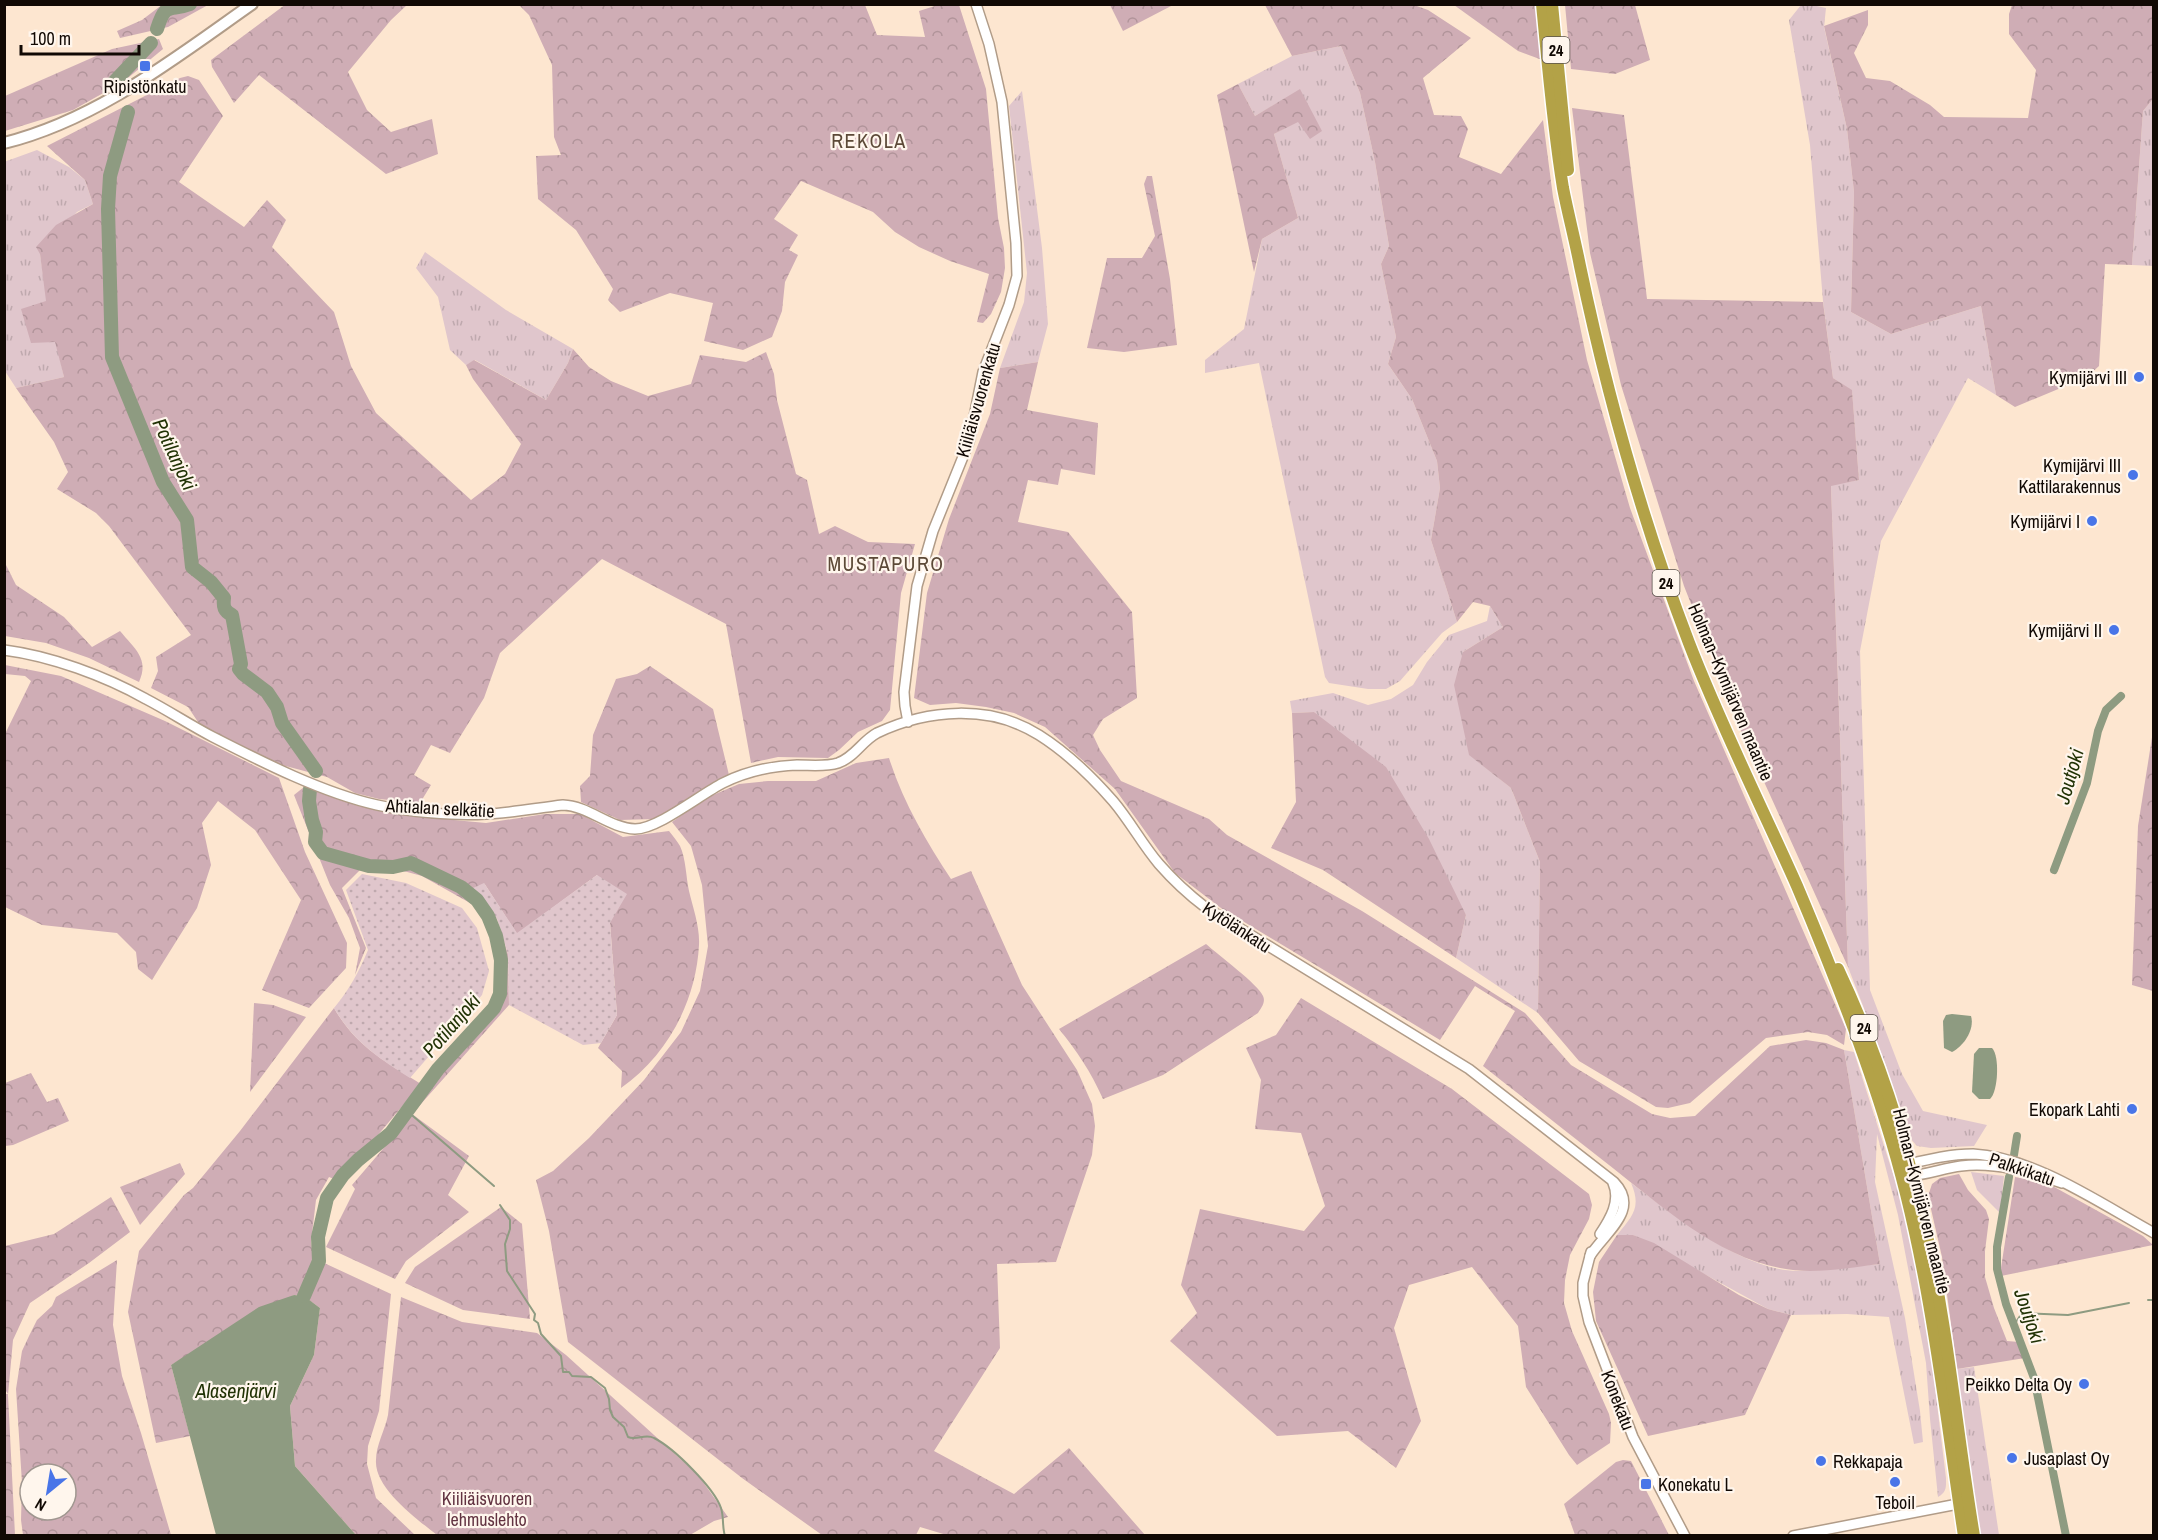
<svg xmlns="http://www.w3.org/2000/svg" width="2158" height="1540" viewBox="0 0 2158 1540" font-family="'Archivo Narrow',sans-serif">
<style>
.grass{fill:url(#grass-tufts)}
.forest{fill:url(#forest-crowns);fill-rule:evenodd}
.garden{fill:url(#garden-dots)}
.water{fill:#8e9b81}
.lines{fill:none;stroke-linecap:round;stroke-linejoin:round}
.stream{stroke:#8e9b81;stroke-width:2}
.canal{stroke:#8e9b81;stroke-width:8}
.river{stroke:#8e9b81;stroke-width:14}
.tertiary-casing{stroke:#b19c88;stroke-width:12}
.secondary-casing{stroke:#b19c88;stroke-width:14}
.trunk-casing{stroke:#fff;stroke-width:15}
.tertiary{stroke:#fff;stroke-width:9}
.secondary{stroke:#fff;stroke-width:10}
.trunk{stroke:#b3a247;stroke-width:12}
.poi-dot{fill:#4975e8;stroke:#fff6ed;stroke-width:2}
.labels{text-anchor:middle;dominant-baseline:central;stroke-width:4.5;stroke-linejoin:round;paint-order:stroke}
.shield{fill:#fff6ed;stroke:#58504a;stroke-width:1.5}
.shield-label{font-size:16px;font-weight:bold;fill:#110904}
.poi-label{font-size:18px;fill:#110904;stroke:#fff6ed;text-anchor:end}
.street-label{font-size:18px;fill:#110904;stroke:#fff6ed}
.park-label{font-size:18px;fill:#623341;stroke:#fff6ed}
.neighbourhood-label{font-size:20px;letter-spacing:1.5px;fill:#5c4937;stroke:#fff6ed}
.water-label{font-size:20px;font-style:italic;fill:#213205;stroke:#fff6ed}
</style>
<defs>
<pattern id="grass-tufts" width="24" height="20" patternUnits="userSpaceOnUse" patternTransform="scale(1.5)"><rect width="24" height="20" fill="#e0c6cc"/><path d="M3 7l-1-3M5 7V3M7 7l1-3M15 17l-1-3M17 17v-4M19 17l1-3" fill="none" stroke="#bfa9ae"/></pattern>
<pattern id="forest-crowns" width="20" height="18" patternUnits="userSpaceOnUse" patternTransform="scale(1.5)"><rect width="20" height="18" fill="#cfadb5"/><path d="M2 6a3 3 0 1 1 6 0M12 15a3 3 0 1 1 6 0" fill="none" stroke="#b1949a"/></pattern>
<pattern id="garden-dots" width="8" height="8" patternUnits="userSpaceOnUse" patternTransform="scale(1.5)"><rect width="8" height="8" fill="#e0c6cc"/><path d="M2 2h.1M6 6h.1" fill="none" stroke="#bfa9ae" stroke-width="1.8" stroke-linecap="round"/></pattern>
</defs>
<rect width="100%" height="100%" fill="#fde6d0"/>
<g class="grass">
<path d="M1801 5H1812L1826 8 1824 27 1847 129 1854 192 1851 312 1891 334 1981 306 1996 395 1968 378 1881 541 1860 651 1870 990 1902 1074 1923 1111 1987 1125 1974 1146 1931 1148 1917 1146 1909 1137 1885 1063 1848 967 1831 485 1859 480 1852 391 1833 378 1823 301 1810 145 1789 20Z"/>
<path d="M1341 46 1360 93 1375 162 1389 246 1381 264 1396 337 1388 364 1412 399 1437 461 1440 488 1431 540 1457 622 1442 633 1400 681 1386 689H1368L1329 683 1325 677 1259 363 1205 373V360L1244 329 1262 239 1298 218 1274 134 1298 121 1300 90 1255 116 1238 84 1292 56Z"/>
<path d="M1022 91 1042 248 1048 324 1038 362 1000 368 1024 302 1027 273 1009 106Z"/>
<path d="M2153 99V266L2132 265 2143 111Z"/>
<path d="M37 150 69 167 85 180 93 204 77 212 40 254 47 301 64 377 16 388 5 371 4 162Z"/>
<path d="M425 252 506 310 573 349 568 363 546 400 475 360 466 365 450 350 438 297 416 268Z"/>
<path d="M1490 606 1503 627 1463 652 1469 754 1511 788 1540 862 1538 1013 1456 958 1466 915 1314 712 1292 713 1290 701 1333 693 1368 705 1391 699 1413 685 1427 662 1449 635 1487 621Z"/>
<path d="M1844 1050 1854 1052 1902 1202 1926 1313 1946 1478C1946 1487 1947 1492 1938 1497L1930 1419 1926 1363 1898 1215 1877 1134 1875 1182 1905 1318 1920 1411 1923 1442 1914 1444 1889 1317 1847 1314 1791 1315 1768 1309 1633 1235H1617C1632 1216 1642 1208 1631 1183 1674 1215 1741 1270 1797 1271 1824 1271 1852 1266 1880 1264Z"/>
<path d="M1971 1172 2004 1176 2000 1213 1977 1190Z"/>
<path d="M1974 1367 1999 1535H1981L1978 1521 1957 1369Z"/>
</g>
<g class="forest">
<path d="M163 4 208 5 168 27 120 38 117 31 142 20Z"/>
<path d="M286 4 407 5 391 20 348 72 367 110 391 132 432 119 438 154 386 174 259 75 234 103 212 67 211 60Z"/>
<path d="M519 5H865L877 35 925 37 919 11 938 5H959L986 89 998 218 1004 248 1005 268 1001 292 991 314 983 323 977 322 989 274 950 261 919 247 895 232 873 212 801 181 774 219 798 235 789 250 798 255 785 282 782 311 772 337 743 350 704 341 713 303 670 293 620 312 608 300 613 289 576 230 538 199 536 156 561 155 554 137 552 65 529 15Z"/>
<path d="M1110 5H1173L1123 31Z"/>
<path d="M1265 5H1414L1428 10 1471 38 1423 78 1434 115 1461 116 1468 129 1459 157 1501 174 1543 120 1553 197 1587 360 1630 508 1694 681 1846 1029 1844 1045 1827 1035 1808 1032 1766 1038 1690 1103 1668 1108 1656 1107 1579 1061 1538 1013 1540 862 1511 788 1469 755 1454 685 1463 652 1503 627 1490 606 1473 602 1457 622 1431 540 1440 488 1437 461 1412 399 1388 364 1396 337 1381 264 1389 246 1375 162 1360 93 1341 46 1292 56Z"/>
<path d="M1454 5H1538L1545 61 1518 51Z"/>
<path d="M1565 5H1635L1650 60 1615 74 1571 69Z"/>
<path d="M2012 5H2154L2153 99 2143 111 2132 265 2105 264 2099 366 2087 377 2015 407 1996 395 1981 306 1891 334 1851 312 1854 192 1847 129 1824 26 1868 10V25L1854 53 1866 78 1890 81 1930 105 1944 117 2028 118 2036 70 2009 34V14Z"/>
<path d="M159 39 163 49 123 82 73 110 5 131V96L112 49Z"/>
<path d="M188 76 199 80 223 116 179 182 244 227 267 200 286 220 272 247 334 312 351 366 376 413 471 500 505 474 521 444 473 379 466 365 474 360 546 400 568 363 573 349 589 367 611 381 648 396 691 384 700 355 746 362 766 352 774 374 777 400 796 474 807 480 819 534 835 526 868 542 915 544 901 593 890 710 882 721 858 732 839 750 828 758 778 757 751 763 726 624 602 559 500 653 484 698 450 753 431 745 414 775 431 785 420 803 379 799 355 793 327 777 278 764 200 725 188 707 151 688 158 671 156 657 191 635 109 526 96 513 57 489 68 472 54 442 16 388 64 377 55 342 31 343 21 309 46 301 40 254 36 247 56 225 93 204 85 180 47 146 180 78Z"/>
<path d="M1238 84 1255 116 1300 89 1322 131 1310 139 1298 122 1274 134 1298 218 1262 239 1254 272 1217 95Z"/>
<path d="M1572 108 1624 115 1647 299 1823 302 1833 378 1852 390 1859 480 1831 486 1848 967 1741 731 1684 586 1621 385 1590 253Z"/>
<path d="M1147 176H1152L1170 279 1177 345 1124 352 1087 348 1107 258H1142L1155 236 1144 184Z"/>
<path d="M1038 362 1027 410 1098 423 1095 475 1061 469 1058 485 1028 480 1018 522 1068 532 1132 612 1137 698 1103 719 1093 735 1100 750 1121 781 1209 819 1227 835 1362 911 1525 1013 1571 1065 1652 1114 1670 1118 1695 1116 1770 1046 1806 1040 1826 1043 1844 1050 1880 1264C1847 1268 1812 1275 1780 1268 1716 1256 1659 1204 1609 1165 1567 1132 1525 1099 1483 1066L1515 1011 1475 986 1440 1040 1221 908 1175 873 1115 789 1045 727 1014 713 986 707 956 703 930 705 914 698 927 593 949 519 990 414 1000 368Z"/>
<path d="M5 563 16 585 64 617 92 647 120 631C134 648 150 659 139 682L89 658 46 643 5 636Z"/>
<path d="M5 665 61 676 165 721 279 778 305 852 347 943 346 968 309 1008 262 990 301 900 255 830 218 801 202 823 211 865 197 908 152 980 138 969 136 952 117 933 42 925 5 907V734L31 681 25 676 5 674Z"/>
<path d="M650 666 713 709 729 775 655 819 620 820 581 802 580 786 590 776 593 735 616 679 637 674Z"/>
<path d="M1314 712 1386 767 1429 839 1466 915 1456 958 1323 870 1271 848 1296 802 1292 713Z"/>
<path d="M2153 731 2154 990 2153 991 2132 985 2138 826Z"/>
<path d="M889 758C903 802 926 841 951 879L971 871 1022 985 1077 1070 1092 1104 1095 1126 1092 1155 1056 1262 997 1264 1000 1348 934 1451 1014 1494 1069 1448 1145 1535 950 1536 920 1527 916 1535H822L742 1478 568 1342 549 1231 536 1180 553 1171 589 1138 644 1080 681 1032 700 991 708 946 702 885 691 846 672 822 706 798 739 784 768 781H816L856 763Z"/>
<path d="M304 787 358 806 454 820 486 823 545 814H580L623 837 669 831C673 836 677 841 680 846 686 859 686 877 689 891 693 908 700 927 699 945 696 1001 668 1055 621 1088L622 1071 598 1048 617 1015 610 923 597 875 517 934 484 883 508 954 509 1005 412 1114 469 1156 448 1195 469 1212 406 1261 395 1279 326 1247 355 1189 352 1185 412 1115 407 1109 494 1009 502 970 486 912 422 876 396 869 364 866 342 888 366 948 355 975 360 948 349 918 330 885 294 795Z"/>
<path d="M1206 944C1217 954 1259 985 1263 996 1266 1002 1261 1008 1258 1013L1163 1075 1103 1099C1091 1072 1077 1051 1059 1029Z"/>
<path d="M1301 998 1452 1089 1589 1194 1592 1205 1589 1219 1570 1255 1565 1280 1564 1303 1572 1331 1609 1414 1611 1423 1610 1443 1577 1465 1569 1455 1526 1387 1518 1326 1472 1267 1409 1285 1394 1328 1421 1421 1396 1468 1348 1431 1277 1436 1170 1341 1197 1313 1181 1285 1200 1209 1304 1231 1325 1206 1301 1133 1255 1129 1261 1080 1246 1048 1276 1035Z"/>
<path d="M254 1003 273 1005 306 1017 250 1092Z"/>
<path d="M334 1008C356 1046 384 1061 421 1084L339 1181 329 1177 316 1200 311 1242 314 1260 302 1296 294 1295 171 1365 190 1436 156 1443 128 1312 139 1251 184 1195 193 1188 240 1131Z"/>
<path d="M31 1073 47 1102 58 1098 69 1121 13 1145 5 1146V1083Z"/>
<path d="M180 1163 185 1174 140 1225 120 1187Z"/>
<path d="M1959 1174 1968 1190 1986 1210 1989 1219 1985 1251V1277L1994 1308 2007 1341 2019 1342 2025 1358 1957 1369 1942 1257 1928 1196 1932 1184 1940 1178Z"/>
<path d="M2015 1177 2047 1183 2143 1236 2153 1245 2001 1276V1268Z"/>
<path d="M111 1197 130 1232 89 1263 30 1303 13 1340 8 1395 15 1535H5L4 1394H8L4 1388 5 1246 54 1234Z"/>
<path d="M501 1207 522 1224 530 1319 463 1310 405 1283 415 1267Z"/>
<path d="M1617 1235H1633L1654 1243 1739 1295 1768 1309 1791 1315 1745 1415 1648 1436 1596 1321 1593 1292 1599 1262Z"/>
<path d="M117 1260 113 1325 122 1376 141 1433 171 1535H23L21 1520 22 1483 16 1389 22 1351 29 1336 37 1320 52 1306 56 1297ZM30 1474H66V1510H30Z"/>
<path d="M322 1262 391 1294 379 1411 368 1446 367 1464 376 1498 415 1535H356L295 1466 290 1406 314 1355 320 1308 305 1297Z"/>
<path d="M401 1297 462 1322 537 1333 566 1355 698 1475 728 1517 714 1521 690 1535H437C417 1519 374 1488 376 1460 376 1445 385 1430 388 1415Z"/>
<path d="M1623 1460 1631 1461 1669 1535H1575L1564 1504 1616 1462Z"/>
</g>
<g class="garden">
<path d="M362 874 406 883 462 908 477 928 489 971 482 995 410 1078C377 1057 354 1042 334 1008 349 990 359 972 368 950L346 890Z"/>
<path d="M597 875 627 894 610 923 617 1015 601 1043 583 1045 509 1005 508 954 497 919 473 888 484 883 517 933Z"/>
</g>
<g class="water">
<path d="M1952 1014 1971 1016C1975 1029 1964 1046 1952 1052L1944 1048 1943 1021 1946 1015Z"/>
<path d="M1979 1048H1992C2000 1056 1998 1092 1990 1099H1979L1972 1092 1974 1054Z"/>
<path d="M294 1295 304 1296 320 1308 314 1355 290 1406 295 1466 356 1535H216L171 1365 259 1307Z"/>
</g>
<g class="lines">
<g class="stream">
<path d="M406 1110 494 1186"/>
<path d="M500 1205 510 1220V1229L505 1244 507 1271 535 1314 534 1320 538 1323 541 1334 561 1356 563 1372H569L572 1376 591 1377 605 1388 609 1399 610 1410 613 1417 624 1427 628 1437C637 1441 645 1433 654 1438 674 1448 714 1488 721 1508 724 1517 722 1527 725 1536"/>
<path d="M2148 1300H2154"/>
<path d="M2014 1325 2022 1313 2068 1315 2129 1303"/>
</g>
<g class="canal">
<path d="M2054 870 2087 783 2098 731 2106 710 2121 696"/>
<path d="M2014 1155 2017 1136"/>
<path d="M2009 1177 1997 1247V1269L2006 1304 2034 1378 2066 1536"/>
</g>
<g class="river">
<path d="M157 29C166 0 170 12 190 4"/>
<path d="M114 82 151 43"/>
<path d="M128 112 110 176 108 209 112 357 163 482 187 520 192 567 211 582 224 598C223 607 224 611 232 615L241 664 239 669 243 674 267 692 277 707 282 723 316 771"/>
<path d="M304 1296 319 1261 318 1237 327 1198 343 1175 358 1160 391 1133 438 1069 494 1008 500 994 501 960 496 936 488 916 477 900 461 887 411 863 393 867 369 866 323 853 315 842 316 832 312 820 309 801 310 789"/>
</g>
<g class="tertiary-casing">
<g id="tertiary">
<path d="M4 650C51 656 105 676 146 699 169 711 190 725 213 737 262 762 323 793 377 805 408 812 454 816 486 814 511 813 537 808 563 805 589 806 609 828 635 829 658 829 701 794 723 783 747 771 770 766 797 765 811 765 825 767 838 763 855 757 862 741 877 733 928 709 990 704 1039 735 1066 752 1092 777 1113 801 1130 821 1142 844 1159 864 1173 880 1188 894 1205 907L1469 1069 1614 1182C1641 1210 1605 1232 1590 1256"/>
<path d="M908 722 905 706 904 692 917 586 933 531 969 442 983 372 1009 305 1017 276 1016 243 1002 102 989 44 976 4"/>
<path d="M1904 1167 1909 1164C1930 1159 1951 1154 1973 1154 2034 1157 2101 1204 2154 1233"/>
<path d="M1906 1176C1925 1176 1943 1168 1961 1166 1996 1162 2030 1172 2062 1183"/>
<path d="M1600 1234C1610 1219 1621 1201 1613 1183"/>
<path d="M1591 1252 1583 1283V1296L1589 1322 1633 1437 1685 1536"/>
<path d="M1793 1536 1963 1503"/>
</g>
</g>
<g class="secondary-casing">
<path id="secondary" d="M4 143C97 120 175 58 252 4"/>
</g>
<g class="trunk-casing">
<g id="trunk">
<path d="M1542 4C1548 66 1553 127 1563 188 1568 214 1575 240 1580 266 1607 395 1642 520 1689 643 1721 726 1761 805 1797 886 1830 964 1862 1044 1887 1126 1929 1259 1943 1398 1964 1536"/>
<path d="M1552 4 1568 170"/>
<path d="M1838 969C1877 1052 1906 1141 1926 1231 1948 1331 1957 1434 1974 1536"/>
</g>
</g>
<use href="#tertiary" class="tertiary"/>
<use href="#secondary" class="secondary"/>
<use href="#trunk" class="trunk"/>
</g>
<g class="poi-dot">
<rect x="139" y="60" width="12" height="12" rx="3"/>
<circle cx="2139" cy="377" r="6"/>
<circle cx="2133" cy="475" r="6"/>
<circle cx="2092" cy="521" r="6"/>
<circle cx="2114" cy="630" r="6"/>
<circle cx="2132" cy="1109" r="6"/>
<circle cx="2084" cy="1384" r="6"/>
<circle cx="2012" cy="1458" r="6"/>
<circle cx="1821" cy="1461" r="6"/>
<circle cx="1895" cy="1482" r="6"/>
<rect x="1640" y="1478" width="12" height="12" rx="3"/>
</g>
<g class="labels">
<g class="shield">
<rect x="1542.5" y="37" width="27" height="26" rx="4.5"/>
<rect x="1652.5" y="570" width="27" height="26" rx="4.5"/>
<rect x="1850.5" y="1015" width="27" height="26" rx="4.5"/>
</g>
<g class="shield-label">
<text x="1556" y="50">24</text>
<text x="1666" y="583">24</text>
<text x="1864" y="1028">24</text>
</g>
<g class="poi-label">
<text x="145" y="86" text-anchor="middle">Ripistönkatu</text>
<text x="2127" y="377">Kymijärvi III</text>
<text x="2121" y="465">Kymijärvi III<tspan x="2121" dy="21">Kattilarakennus</tspan></text>
<text x="2080" y="521">Kymijärvi I</text>
<text x="2102" y="630">Kymijärvi II</text>
<text x="2120" y="1109">Ekopark Lahti</text>
<text x="2072" y="1384">Peikko Delta Oy</text>
<text x="2024" y="1458" text-anchor="start">Jusaplast Oy</text>
<text x="1833" y="1461" text-anchor="start">Rekkapaja</text>
<text x="1658" y="1484" text-anchor="start">Konekatu L</text>
<text x="1895" y="1502" text-anchor="middle">Teboil</text>
</g>
<g class="street-label">
<text transform="translate(978 400) rotate(-74)">Kiiliäisvuorenkatu</text>
<text transform="translate(1731 692) rotate(67)">Holman–Kymijärven maantie</text>
<text transform="translate(440 808) rotate(3)">Ahtialan selkätie</text>
<text transform="translate(1237 927) rotate(33)">Kytölänkatu</text>
<text transform="translate(2022 1169) rotate(19)">Palkkikatu</text>
<text transform="translate(1922 1201) rotate(76)">Holman–Kymijärven maantie</text>
<text transform="translate(1618 1400) rotate(69)">Konekatu</text>
</g>
<g class="park-label">
<text x="487" y="1498">Kiiliäisvuoren<tspan x="487" dy="21">lehmuslehto</tspan></text>
</g>
<g class="neighbourhood-label">
<text x="869" y="140">REKOLA</text>
<text x="886" y="563">MUSTAPURO</text>
</g>
<g class="water-label">
<text transform="translate(175 454) rotate(65)">Potilanjoki</text>
<text transform="translate(2069 776) rotate(-74)">Joutjoki</text>
<text transform="translate(451 1025) rotate(-49)">Potilanjoki</text>
<text transform="translate(2030 1316) rotate(71)">Joutjoki</text>
<text x="236" y="1390">Alasenjärvi</text>
</g>
</g>
<rect width="2158" height="1540" fill="none" stroke="#110904" stroke-width="12"/>
<g transform="translate(48 1492) rotate(210)"><circle r="28" fill="#fff6ed" stroke="#a09790" stroke-width="1.5"/>
<path d="M0-4.5L10 22L0 15L-10 22Z" fill="#4975e8"/>
<text y="-9" font-size="16" font-weight="bold" text-anchor="middle" fill="#110904">N</text>
</g>
<path d="M21 45v9h118v-9" fill="none" stroke="#110904" stroke-width="3"/>
<text x="30" y="45" font-size="18" fill="#110904" stroke="#fff6ed" stroke-width="4.5" paint-order="stroke">100 m</text>
</svg>
